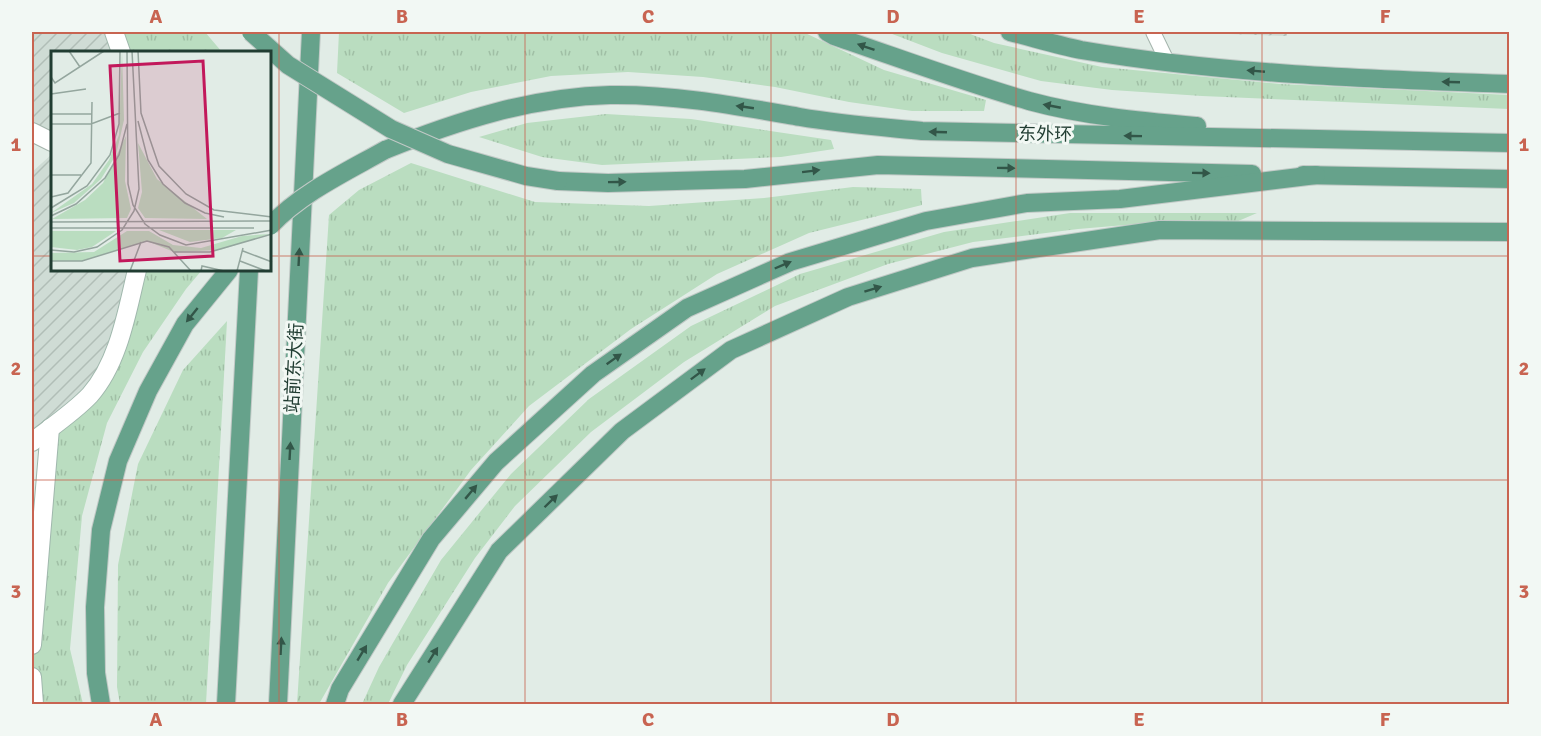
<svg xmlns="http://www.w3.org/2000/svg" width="1541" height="736" viewBox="0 0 1541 736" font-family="Signika,'Noto Sans SC',sans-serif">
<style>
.industrial{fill:url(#industrial-furrows)}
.grass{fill:url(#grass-tufts)}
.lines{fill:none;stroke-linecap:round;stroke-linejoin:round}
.lane-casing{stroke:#a4b4ac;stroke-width:16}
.street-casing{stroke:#a4b4ac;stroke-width:20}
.secondary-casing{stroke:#a0b8ad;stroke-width:20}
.primary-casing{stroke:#c1c9c6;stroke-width:20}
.lane{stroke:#fff;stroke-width:14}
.street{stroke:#fff;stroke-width:18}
.secondary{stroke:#fff;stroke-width:18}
.primary{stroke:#66a28b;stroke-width:18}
.primary-bridge-casing{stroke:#c1c9c6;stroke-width:20;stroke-linecap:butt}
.primary-bridge{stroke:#66a28b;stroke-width:18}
.oneway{fill:#325648}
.grid{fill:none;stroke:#c86451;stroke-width:1.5;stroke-opacity:0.55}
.labels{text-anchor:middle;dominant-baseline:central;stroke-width:6;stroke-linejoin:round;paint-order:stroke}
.street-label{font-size:18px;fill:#213d32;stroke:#f2f8f4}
.inset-road{fill:none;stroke:#94a69e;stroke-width:1.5}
.view{fill:#c2185b;fill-opacity:0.15;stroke:#c2185b;stroke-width:3}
.inset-edge{fill:none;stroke:#213d32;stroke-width:3}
.neatline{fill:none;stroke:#c86451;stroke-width:2}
.grid-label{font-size:20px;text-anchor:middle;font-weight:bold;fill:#c86451}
</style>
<defs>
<pattern id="industrial-furrows" width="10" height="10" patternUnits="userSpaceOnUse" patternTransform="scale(1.5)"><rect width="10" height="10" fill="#cfdcd5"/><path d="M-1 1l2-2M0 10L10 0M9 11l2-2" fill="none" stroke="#b1beb7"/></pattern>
<pattern id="grass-tufts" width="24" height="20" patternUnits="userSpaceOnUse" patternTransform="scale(1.5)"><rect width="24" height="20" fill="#baddc0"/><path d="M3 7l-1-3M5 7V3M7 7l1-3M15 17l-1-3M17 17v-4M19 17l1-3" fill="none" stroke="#a0bfa5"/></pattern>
</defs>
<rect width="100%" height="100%" fill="#e1ece6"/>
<g class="industrial">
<path d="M32 32H114L121 52H52V142L32 131Z"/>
<path d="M1169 32H1287V36Z"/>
<path d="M52 154V270H137L105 371 32 442V172Z"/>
</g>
<g class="grass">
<path d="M114 32H205L222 52H121Z"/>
<path d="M339 32H803L884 70 986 100 984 111H912L849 102 775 87 703 77 628 72 551 76 471 92 404 113 337 73Z"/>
<path d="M887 32H965L994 43 1102 67 1280 84 1509 95V109L1202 96 1112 90 1041 81 942 53Z"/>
<path d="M606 114 691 119 831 140 834 149 781 157 602 165 542 157 479 137 527 123Z"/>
<path d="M411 163 535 202 649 206 764 198 853 187 921 189 922 205 809 233 717 274 631 329 529 406 471 470 388 583 319 704H297L329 215 359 190Z"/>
<path d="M1070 213H1257L1236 222 1185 220 1078 229 973 242 888 264 775 306 684 362 591 432 515 506 475 558 407 665 388 704H362L379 667 441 560 511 474 589 399 691 326 800 274 944 232Z"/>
<path d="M137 270H202L186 289 143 352 107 423 82 516 70 649 83 704H34L32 645 50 428 90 395Z"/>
<path d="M227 321 206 704H120L117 687 118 565 138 464 183 370Z"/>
</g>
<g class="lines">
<g class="lane-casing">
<path id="lane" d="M1153 32 1167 61"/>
</g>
<g class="street-casing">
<path id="street" d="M32 132 52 142"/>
</g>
<g class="secondary-casing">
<g id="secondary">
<path d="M114 32 121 52"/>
<path d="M32 442C50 428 74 412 90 395 119 362 127 311 137 270"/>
<path d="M32 645 50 428"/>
<path d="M32 677 34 704"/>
</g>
</g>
<g class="primary-casing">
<g id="primary">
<path d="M827 32 834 36C899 58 963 82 1029 101 1084 116 1141 121 1197 126"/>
<path d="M1010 32C1034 38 1057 45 1081 50 1223 74 1366 79 1510 84"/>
<path d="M385 150C457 121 531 97 610 95 674 94 737 106 800 117 840 124 881 127 922 131L1510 143"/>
<path d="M1303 175 1510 179"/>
<path d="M558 181 608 183 745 179 878 165 1252 174"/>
<path d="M101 704 96 673 95 607 101 530 118 461 148 391 185 324 229 270"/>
<path d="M226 704 249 270"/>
<path d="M278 704 311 32"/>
<path d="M335 704 340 689 431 539 496 462 593 374 687 308 790 262 926 221 1027 203 1120 199 1316 175"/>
<path d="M402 704 499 551 622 431 731 350 848 297 972 258 1160 230 1510 232"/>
</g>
</g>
<use href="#lane" class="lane"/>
<use href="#street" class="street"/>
<use href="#secondary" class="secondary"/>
<use href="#primary" class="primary"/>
<g class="primary-bridge-casing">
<g id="primary-bridge">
<path d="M251 32 288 65 391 129 448 154 526 176 558 181"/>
<path d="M270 226C301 193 346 172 385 150"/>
</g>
</g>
<use href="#primary-bridge" class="primary-bridge"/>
</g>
<defs><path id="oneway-solid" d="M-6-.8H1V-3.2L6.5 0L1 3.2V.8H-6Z" transform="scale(1.5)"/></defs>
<g class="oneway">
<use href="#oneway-solid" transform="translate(866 47) rotate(-161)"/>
<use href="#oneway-solid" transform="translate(1256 71) rotate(-175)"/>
<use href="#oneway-solid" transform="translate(1451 82) rotate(-178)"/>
<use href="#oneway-solid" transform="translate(1052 106) rotate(-169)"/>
<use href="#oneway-solid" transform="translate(745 107) rotate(-172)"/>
<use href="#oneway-solid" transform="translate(938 132) rotate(-178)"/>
<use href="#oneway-solid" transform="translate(1133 136) rotate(-179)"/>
<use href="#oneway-solid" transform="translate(1006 168) rotate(1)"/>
<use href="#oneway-solid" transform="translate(811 171) rotate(-7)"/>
<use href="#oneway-solid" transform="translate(1201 173) rotate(1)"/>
<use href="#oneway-solid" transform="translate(617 182) rotate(-1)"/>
<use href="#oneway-solid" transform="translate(299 257) rotate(-87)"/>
<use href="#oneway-solid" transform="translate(783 265) rotate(-23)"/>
<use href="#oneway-solid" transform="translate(873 289) rotate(-17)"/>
<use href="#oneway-solid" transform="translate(192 315) rotate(129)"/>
<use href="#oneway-solid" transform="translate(614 359) rotate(-35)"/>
<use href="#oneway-solid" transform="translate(698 374) rotate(-37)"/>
<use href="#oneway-solid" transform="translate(290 451) rotate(-87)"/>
<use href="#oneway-solid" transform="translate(471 492) rotate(-50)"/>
<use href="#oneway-solid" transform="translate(551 501) rotate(-44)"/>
<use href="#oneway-solid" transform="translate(281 646) rotate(-87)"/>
<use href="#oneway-solid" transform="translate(362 653) rotate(-59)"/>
<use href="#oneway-solid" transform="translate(433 655) rotate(-58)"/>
</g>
<path class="grid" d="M279 32V704M525 32V704M771 32V704M1016 32V704M1262 32V704M32 256H52M270 256H1510M32 480H1510"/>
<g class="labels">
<g class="street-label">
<text transform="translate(1045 134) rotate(1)">东外环</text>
<text transform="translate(294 368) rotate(-87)">站前东大街</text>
</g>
</g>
<g transform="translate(51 51)">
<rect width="220" height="220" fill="#e1ece6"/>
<path d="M71 0 73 69 65 104 50 128 23 152 0 162 41 133 58 109 68 84ZM75 85 74 130 80 158 76 167 1 168 34 149 52 132ZM87 92 106 128 156 168 94 167 87 157 91 141ZM108 179H185L171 187 139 191ZM0 180H65L41 196 26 199 0 196ZM76 180H98L122 194 150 197 191 185 218 183 169 199 123 201 96 190 31 210H0V202L43 201Z" fill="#baddc0"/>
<path class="inset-road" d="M18 0 29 16M76 0 77 133 82 154 94 173 109 184 135 194 221 179M87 0 90 62 108 115 135 143 163 159 221 166M0 26 4 32 53 0M0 43 35 38M0 63H41M87 70 97 109 112 133 134 152 154 162 173 166M0 73H40L69 62M0 124H30M0 146 17 142 40 112 41 51M0 157 36 135 59 104 68 73 69 0M0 165 25 153 54 127 68 104 76 73M0 171 221 170M0 177H203M0 199 23 201 46 196 71 179 83 160 88 138 81 0M192 200 221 211M123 201H159L221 183M0 210H31L96 190 118 196 140 220M189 210 215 220M79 220 90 191M150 220 151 215 173 220M186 220 192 197"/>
<path class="view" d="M152 10 162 205 69 210 59 15Z"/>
<rect width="220" height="220" class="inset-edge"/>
</g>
<rect width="1541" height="736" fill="none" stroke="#f2f8f4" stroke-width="66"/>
<rect x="33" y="33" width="1475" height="670" class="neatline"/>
<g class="grid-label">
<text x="156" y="23">A</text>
<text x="402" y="23">B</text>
<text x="648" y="23">C</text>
<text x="893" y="23">D</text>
<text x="1139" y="23">E</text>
<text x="1385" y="23">F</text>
<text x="16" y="151">1</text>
<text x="1524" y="151">1</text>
<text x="16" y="375">2</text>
<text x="1524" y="375">2</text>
<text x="16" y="598">3</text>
<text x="1524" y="598">3</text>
<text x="156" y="726">A</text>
<text x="402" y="726">B</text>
<text x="648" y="726">C</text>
<text x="893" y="726">D</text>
<text x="1139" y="726">E</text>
<text x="1385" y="726">F</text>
</g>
</svg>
